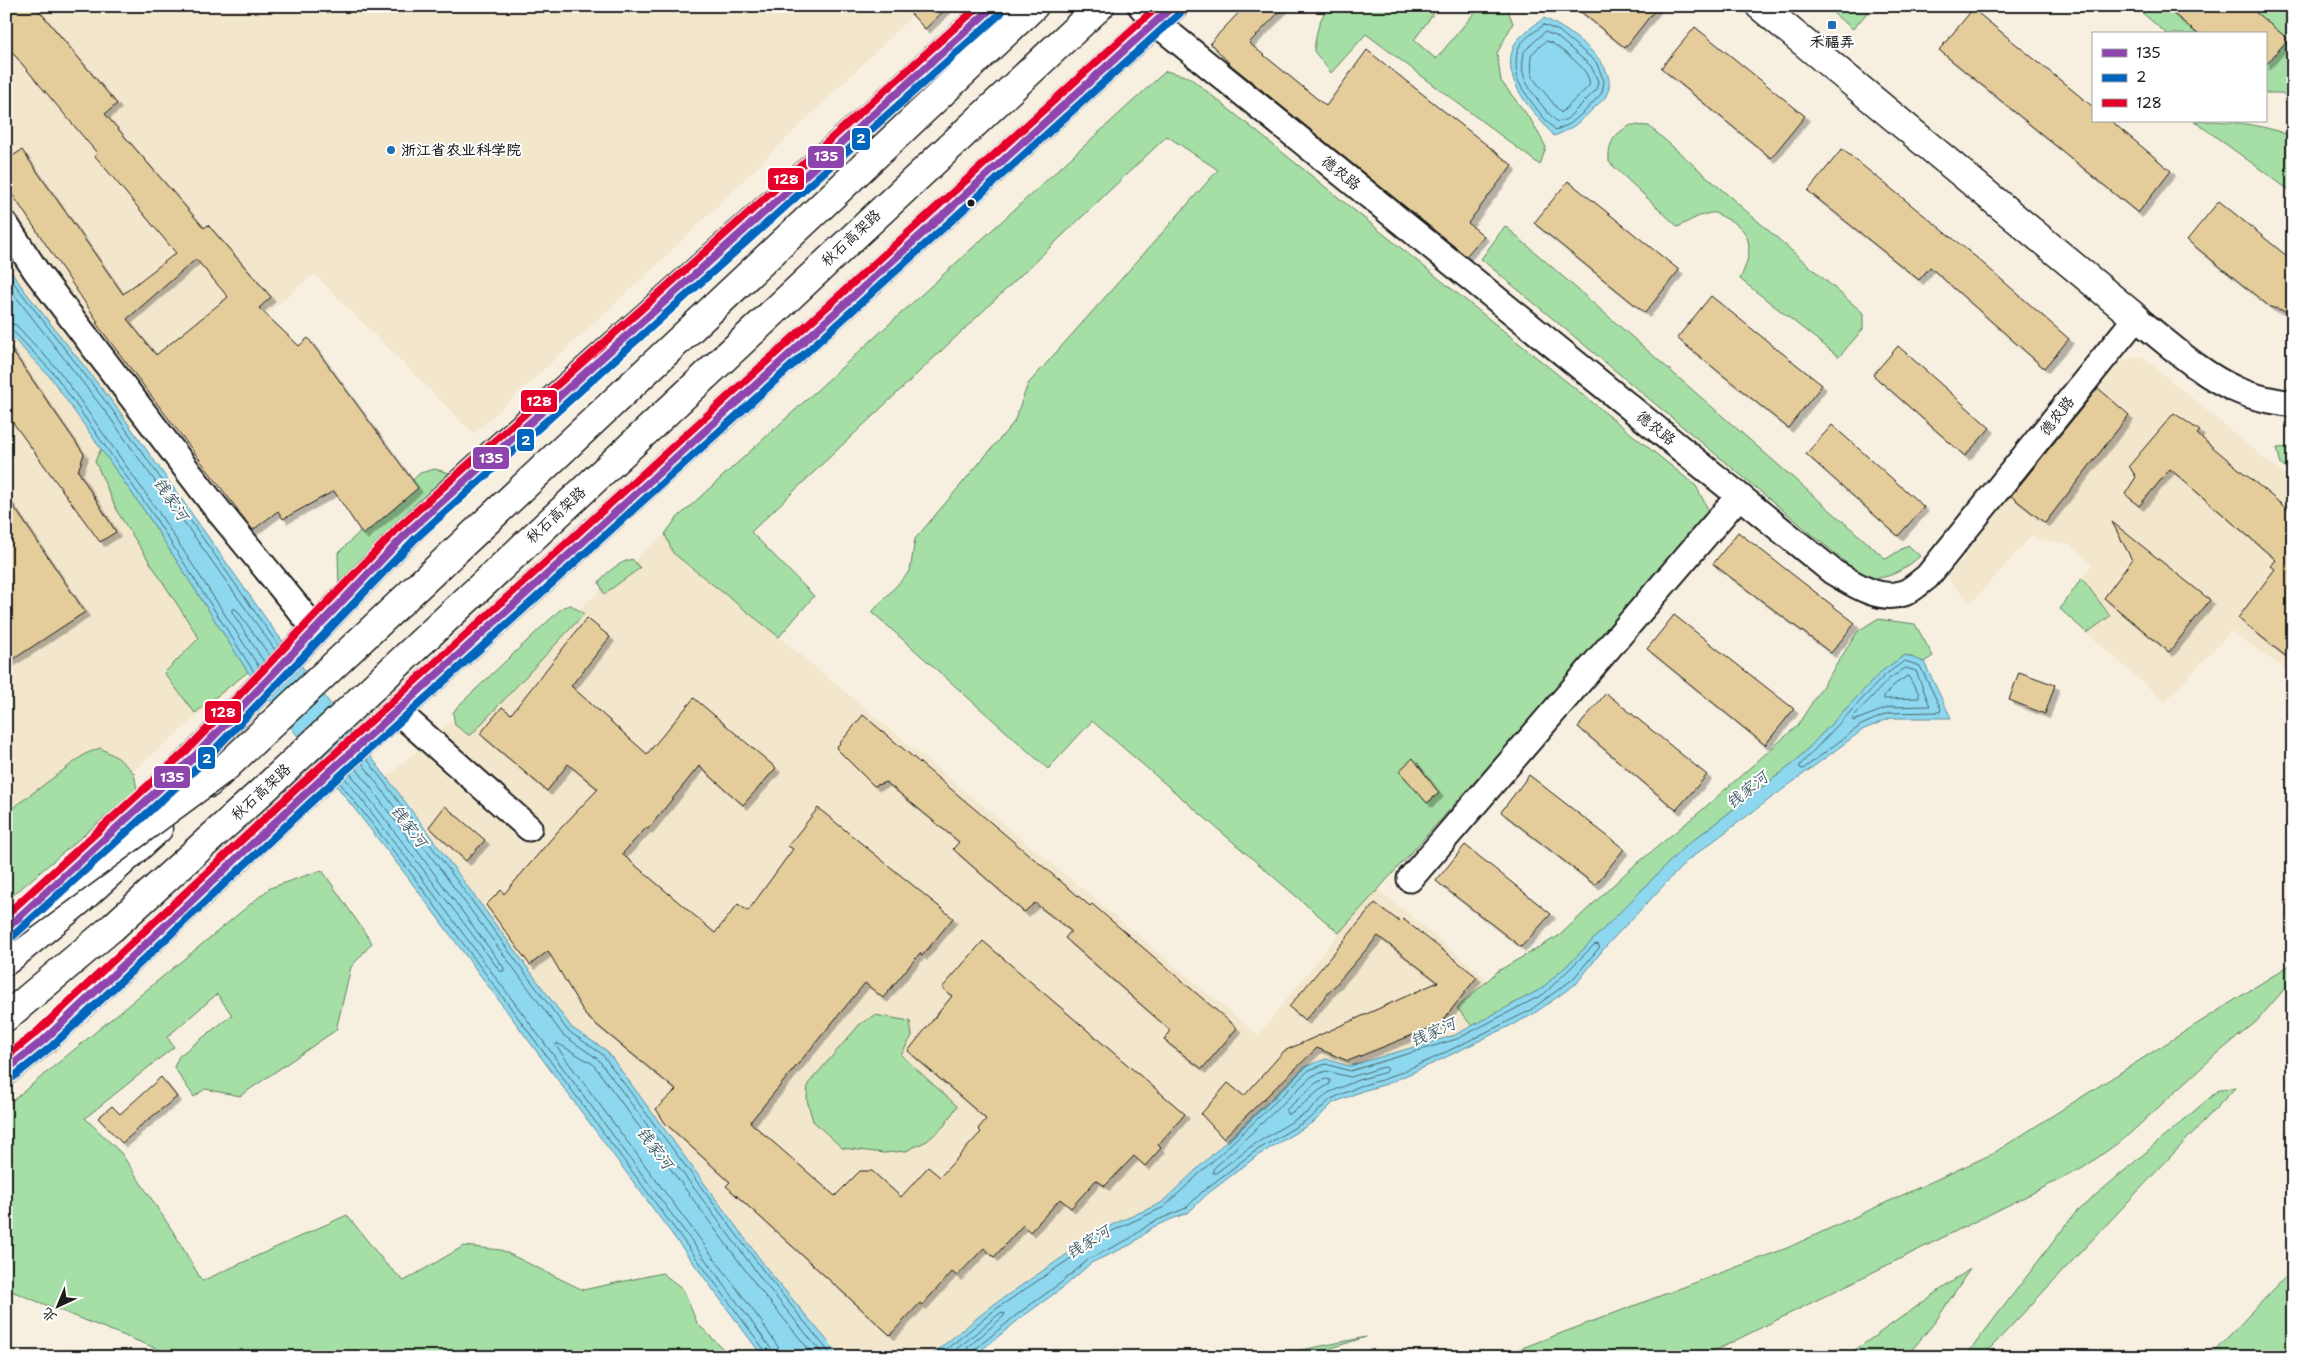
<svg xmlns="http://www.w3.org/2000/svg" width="2299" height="1363" viewBox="0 0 2299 1363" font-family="'Shantell Sans','LXGW WenKai TC',sans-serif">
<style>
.built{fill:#f2e6cc}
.green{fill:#a5dfa5;stroke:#607e60}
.water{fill:#8dd8ee;stroke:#608d9a}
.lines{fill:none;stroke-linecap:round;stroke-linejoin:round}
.shore{stroke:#496770;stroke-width:1}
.building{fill:#e5cd9b;stroke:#1c1c1c;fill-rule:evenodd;filter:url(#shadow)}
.minor-casing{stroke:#1c1c1c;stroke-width:29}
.tertiary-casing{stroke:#1c1c1c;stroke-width:31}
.primary-casing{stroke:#1c1c1c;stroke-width:31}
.trunk-casing{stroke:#1c1c1c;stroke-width:31}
.minor{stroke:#fff;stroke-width:25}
.tertiary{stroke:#fff;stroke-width:28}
.primary{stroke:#fff;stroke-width:28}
.trunk{stroke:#fff;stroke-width:28}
.trunk-bridge-casing{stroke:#1c1c1c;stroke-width:31;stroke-linecap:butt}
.trunk-bridge{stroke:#fff;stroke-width:28}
.bus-1-casing{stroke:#fff;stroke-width:11}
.bus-2-casing{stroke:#fff;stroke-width:11}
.bus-3-casing{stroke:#fff;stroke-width:11}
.bus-1{stroke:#8e44ad;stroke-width:8}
.bus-2{stroke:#0065bd;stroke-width:8}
.bus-3{stroke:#e4002b;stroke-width:8}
.poi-dot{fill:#1f6fb2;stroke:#fff;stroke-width:2}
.bus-dot{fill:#1c1c1c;stroke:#fff;stroke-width:2}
.labels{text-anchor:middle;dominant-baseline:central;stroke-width:4;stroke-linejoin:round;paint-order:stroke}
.poi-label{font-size:15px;font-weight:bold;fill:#1c1c1c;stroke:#fff}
.street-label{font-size:15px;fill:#1c1c1c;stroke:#fff}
.water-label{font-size:16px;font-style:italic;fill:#445e66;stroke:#fff}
.line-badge{stroke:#fff;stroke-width:2}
.badge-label{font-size:14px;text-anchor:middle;font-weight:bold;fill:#fff}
</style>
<defs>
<filter id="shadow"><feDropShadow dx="4.5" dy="4.5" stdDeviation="0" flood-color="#0004"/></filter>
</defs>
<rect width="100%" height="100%" fill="#f7f0e1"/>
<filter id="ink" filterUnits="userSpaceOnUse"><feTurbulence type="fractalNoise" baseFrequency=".02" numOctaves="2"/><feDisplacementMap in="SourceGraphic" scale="10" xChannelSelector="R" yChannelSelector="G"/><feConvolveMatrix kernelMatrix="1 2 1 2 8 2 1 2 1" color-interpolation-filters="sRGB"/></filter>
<g filter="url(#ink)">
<g class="built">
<path d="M6 6H922L661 261 474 434 314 274 120 437 6 296Z"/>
<path d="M6 331 51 378 148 516 248 672 6 881Z"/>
<path d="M2141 356 2293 482V675L2231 631 2165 702 2087 633 2110 615 2082 578 2092 565 2070 544 2042 540 2032 535 1972 603 1954 586 1948 577 2113 363Z"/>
<path d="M665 534 673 553 779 637 1258 1035 1339 933 1378 889 1488 980 1458 1007 1472 1026 1455 1035 1348 1066 1326 1059 1306 1066 1161 1203 1105 1228 993 1305 929 1357H841L837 1355 771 1274 606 1050 572 1028 387 777Z"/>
</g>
<g class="green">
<path d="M1329 6H1439L1414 40 1436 59 1480 6H1506L1513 23 1497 53 1501 81 1531 120 1546 147 1540 165 1366 34 1331 73 1314 51C1316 34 1318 20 1329 6Z"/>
<path d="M1824 6H1873L1853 29Z"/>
<path d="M2134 6H2293V103L2282 93H2265V34H2167Z"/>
<path d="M1166 71 1189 77 1696 486 1710 513 1700 531 1339 933 1092 721 1048 769 872 612 910 571 915 539 1014 422 1028 384 1218 170 1167 136 751 532 814 596 779 637 673 553 665 534 676 519Z"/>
<path d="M2194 121C2228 121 2261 123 2293 137V193Z"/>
<path d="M1631 125 1649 126 1863 313V329L1839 357 1740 279C1752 254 1756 231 1725 218 1721 216 1715 212 1711 213 1699 215 1689 221 1678 227L1609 162C1608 142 1614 134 1631 125Z"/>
<path d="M1505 226 1886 559 1908 545 1920 556C1909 566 1892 578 1876 578 1869 578 1857 570 1850 566L1481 259Z"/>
<path d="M2293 447V474L2281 465 2277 448Z"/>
<path d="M101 449 148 516 248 672 195 713 164 673 199 638 118 513 95 461Z"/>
<path d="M435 469 453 474 339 586 338 553 420 473Z"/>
<path d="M632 559 640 568 604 594 599 582C608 571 618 563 632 559Z"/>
<path d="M2082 578 2110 616 2087 633 2060 609Z"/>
<path d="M571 605 584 614 470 736 455 725 453 713 457 707 563 607Z"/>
<path d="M1877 619 1915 624 1933 656 1924 662 1905 655 1882 671 1794 763 1683 848 1573 960 1541 989 1472 1026 1457 1008 1498 971 1560 935 1628 871 1702 810 1797 726 1858 631Z"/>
<path d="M100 748 118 758 134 773 137 790 6 901V813L85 754Z"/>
<path d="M322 870 372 943 351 967 336 1030 240 1096 205 1089 194 1097 174 1067 179 1056 232 1015 217 994 167 1037 174 1047 85 1118 121 1153 174 1233 202 1281 347 1215 385 1263 404 1281 464 1246 501 1250 583 1290 662 1273 683 1289 697 1323 726 1352 736 1357H178L6 1289V1106L270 888Z"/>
<path d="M2293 963V979L2256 1022 2212 1058 2125 1138 2083 1168 1702 1357H1498L1787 1248 1992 1154Z"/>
<path d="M875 1015 910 1021 912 1036 901 1055 957 1106 944 1126 927 1141 906 1151 884 1153 842 1148 813 1121 807 1100 808 1084 860 1024Z"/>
<path d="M2235 1088 1982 1357H1965L2076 1212 2220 1089Z"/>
<path d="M1970 1269 1935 1322 1906 1357H1845Z"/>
<path d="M2293 1269V1357H2209Z"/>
<path d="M1366 1337 1303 1357H1267Z"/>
</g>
<g class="water">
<path d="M1544 18C1566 28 1621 64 1607 94 1605 99 1598 104 1594 108 1581 121 1571 130 1554 136 1534 112 1501 82 1513 48 1517 36 1534 26 1544 18Z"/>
<path d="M6 264 24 290 117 408 274 630 397 791 572 1028 606 1050 771 1274 841 1357H763L406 875 248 672 148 516 51 378 6 331Z"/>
<path d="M1905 655 1924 662 1951 718H1891L1864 729 1688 860 1606 946 1577 983 1532 1015 1436 1062 1387 1084 1362 1091 1333 1103 1315 1121 1257 1156 1206 1195 1189 1212 1153 1227 1132 1244 1091 1263 1065 1286 1022 1317 973 1357H929L993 1305 1105 1228 1161 1203 1306 1066 1326 1059 1349 1066 1455 1035 1541 989 1573 960 1683 848 1794 763 1882 671Z"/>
</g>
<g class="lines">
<g class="shore">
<path d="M1544 25 1559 31 1596 62 1604 81 1602 93 1584 112 1570 124 1556 130C1547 124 1522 91 1518 80 1516 72 1515 57 1518 49 1522 39 1536 31 1544 25Z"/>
<path d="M1545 32 1556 36 1591 66 1598 81 1596 90 1567 119 1558 122C1550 117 1528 89 1525 79 1521 71 1523 60 1524 52Z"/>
<path d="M1546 41 1552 43C1563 51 1593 71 1589 86L1561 113 1532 77 1531 55Z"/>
<path d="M6 273 113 411 279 646"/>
<path d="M6 284 108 415 275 650"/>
<path d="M6 322 16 325 60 372 157 510 259 667"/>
<path d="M6 328 12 330 55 375 152 513 254 672"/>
<path d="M1905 661 1920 666 1941 709 1940 712 1889 713 1861 725 1803 769 1800 768V765L1885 675Z"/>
<path d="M264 662 232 612V609H236L270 656"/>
<path d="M1906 668 1916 671 1930 706 1890 707 1853 721V717L1889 679Z"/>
<path d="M1908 676 1919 694V698L1884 699V696L1894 685Z"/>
<path d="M367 759 568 1031 602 1054 768 1277 833 1357"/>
<path d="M362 763 563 1035 598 1059 763 1281 825 1357"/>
<path d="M350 773 500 971H504V968L356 768"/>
<path d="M345 778 415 869 754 1325 771 1349 773 1357"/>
<path d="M340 783 410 872 749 1329 766 1352 767 1357"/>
<path d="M1385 1067 1388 1069 1386 1072 1358 1080 1328 1093 1308 1112 1250 1147 1216 1173H1213V1169L1312 1076 1326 1071 1350 1077Z"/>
<path d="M1326 1079 1330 1080V1084C1315 1091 1304 1106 1289 1114H1287L1286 1110 1316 1083Z"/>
<path d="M780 1357 778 1347 761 1321 556 1046 557 1043 593 1064 757 1286 815 1357"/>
<path d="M937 1357 996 1309 1108 1233 1164 1207 1309 1070 1326 1064 1350 1071 1457 1039 1544 994 1595 944 1599 945V948L1573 979 1529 1011 1434 1058 1385 1079 1360 1086 1331 1099 1312 1117 1254 1152 1203 1191 1186 1208 1151 1223 1129 1239 1089 1259 1062 1282 1019 1313 973 1351 971 1357"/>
<path d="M947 1357 999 1314 1005 1313 1004 1316 968 1347 964 1357"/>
</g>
</g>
<g class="building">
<path d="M6 6H35L117 104 105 114 204 228 208 225 271 297 259 308 299 346 308 338 418 488 363 535 334 491 283 519 278 511 253 530 96 323 98 322 6 185V160L22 150 123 294 176 253 95 156 97 153 6 45ZM196 259 228 297 156 355 127 319Z"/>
<path d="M904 6H949L925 29Z"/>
<path d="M1245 6H1285L1249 43 1326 106 1367 50 1512 165 1468 223 1484 236 1466 256 1231 65 1210 43Z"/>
<path d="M1574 6H1658L1625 48Z"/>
<path d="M2164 6H2248L2288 39 2265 66V34H2198Z"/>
<path d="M1973 9 2093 107V121H2111L2171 171 2138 213 1939 50Z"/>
<path d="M1695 27 1805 116 1771 158 1661 68Z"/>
<path d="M1842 149 1977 258 2069 339 2044 368 1930 267 1919 280 1808 191Z"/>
<path d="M1568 181 1679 270 1645 313 1534 223Z"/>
<path d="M2219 201 2293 261V313L2270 307 2187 240Z"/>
<path d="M1711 296 1822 385 1788 428 1677 338Z"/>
<path d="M6 342 84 454 78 471 116 532 100 542 6 413Z"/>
<path d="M1898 346 1990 428 1965 456 1873 375Z"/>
<path d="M2098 388 2129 415 2045 523 2011 496Z"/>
<path d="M2174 413 2200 431 2197 434 2293 514V662L2238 618 2275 569 2271 566 2276 560 2170 469 2139 506 2125 494 2136 477 2129 466Z"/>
<path d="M1832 425 1924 507 1898 536 1806 454Z"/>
<path d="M6 495 85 612 6 664Z"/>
<path d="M2112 522 2210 600 2169 652 2104 598 2132 560Z"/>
<path d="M1738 532 1855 623 1831 653 1713 564Z"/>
<path d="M1674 615 1794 709 1765 745 1647 649Z"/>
<path d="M587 618 610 637 571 686 647 754 694 698 776 768 743 805 699 766 648 829 646 828 622 854 715 933 738 904 748 911 793 849 788 846 818 808 953 918 922 956 920 953 883 998 865 983 750 1122 835 1196 860 1171H872L901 1197 928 1167 940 1177 981 1132 978 1129 986 1119 908 1051 952 996 942 988 983 941 1185 1114 1158 1145 1161 1148 1145 1166 1134 1156 1105 1186 1096 1180 1071 1208 1060 1199 1030 1232 1023 1225 994 1257 984 1248 957 1276 952 1272 922 1305 920 1303 890 1335 726 1186 730 1182 665 1123 656 1109 676 1090 586 1016 548 951 530 965 486 905 501 890 504 894 559 830 598 789 568 764 547 791 480 734 502 707 511 714Z"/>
<path d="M2019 672 2055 685 2045 714 2009 700Z"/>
<path d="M1606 693 1707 775 1676 810 1578 727Z"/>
<path d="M863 715 1090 906 1092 904 1237 1028 1202 1069 1164 1040 1170 1030 1065 938 1071 931 1035 903 1024 912 953 849 959 842 886 782 874 786 836 748Z"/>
<path d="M1413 758 1439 793 1427 803 1399 771Z"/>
<path d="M1529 775 1624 849 1595 885 1501 812Z"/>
<path d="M445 806 485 840 466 861 429 827Z"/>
<path d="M1465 845 1551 914 1521 947 1436 881Z"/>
<path d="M1375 903 1400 922 1403 919 1477 977 1440 1024 1348 1061 1317 1048 1223 1138 1201 1114 1228 1083 1244 1096 1284 1051 1438 982 1378 936 1305 1020 1289 1007Z"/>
<path d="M161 1077 177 1097 135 1130 136 1131 122 1143 98 1118 112 1106 120 1114Z"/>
</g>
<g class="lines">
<g class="minor-casing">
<g id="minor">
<path d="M1141 6 1155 22 1833 572C1854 584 1879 602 1904 593 1912 590 1920 582 1927 577L2136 318C2168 343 2200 374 2237 390 2255 398 2273 401 2293 404"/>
<path d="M6 225 36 271 213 504 316 630"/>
<path d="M397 711 529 828"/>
<path d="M1410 879 1739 496"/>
</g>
</g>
<g class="tertiary-casing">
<path id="tertiary" d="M1760 6 2136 318"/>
</g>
<g class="primary-casing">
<g id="primary">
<path d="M76 866 194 757 408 532 477 468 994 6"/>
<path d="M6 1070 45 1039 303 796 1173 6"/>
</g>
</g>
<g class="trunk-casing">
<g id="trunk">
<path d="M209 783 1034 6"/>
<path d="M6 961 79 901 158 829"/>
<path d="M6 1017 113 927 270 784 1100 6"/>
</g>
</g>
<use href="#minor" class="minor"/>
<use href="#tertiary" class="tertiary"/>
<use href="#primary" class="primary"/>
<use href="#trunk" class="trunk"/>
<g class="trunk-bridge-casing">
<path id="trunk-bridge" d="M6 929 226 767"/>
</g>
<use href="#trunk-bridge" class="trunk-bridge"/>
<g class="bus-1-casing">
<g id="bus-1">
<path d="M6 929 194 757 408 532 994 6"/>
<path d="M6 1070 45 1039 303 796 1173 6"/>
</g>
</g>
<g class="bus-2-casing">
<g id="bus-2">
<path d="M13 936 201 764 415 539 1001 13"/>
<path d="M12 1078 52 1046 310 803 1180 13"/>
</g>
</g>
<g class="bus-3-casing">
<g id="bus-3">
<path d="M6 915 187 750 401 525 979 6"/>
<path d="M6 1057 38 1031 296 789 1158 6"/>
</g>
</g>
<use href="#bus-1" class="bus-1"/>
<use href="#bus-2" class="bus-2"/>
<use href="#bus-3" class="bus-3"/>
</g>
</g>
<g class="poi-dot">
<rect x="1827" y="20" width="10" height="10" rx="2.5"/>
<circle cx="391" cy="150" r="5"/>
</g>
<circle class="bus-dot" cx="971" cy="203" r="4.5"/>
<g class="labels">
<g class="poi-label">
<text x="1832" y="42">禾福弄</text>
<text x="401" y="150" text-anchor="start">浙江省农业科学院</text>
</g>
<g class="street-label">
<text transform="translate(1341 173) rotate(39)">德农路</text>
<text transform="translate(851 238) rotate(-43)">秋石高架路</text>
<text transform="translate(2057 416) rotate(-51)">德农路</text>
<text transform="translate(1656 428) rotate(39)">德农路</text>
<text transform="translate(556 515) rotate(-43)">秋石高架路</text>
<text transform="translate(261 792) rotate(-43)">秋石高架路</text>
</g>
<g class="water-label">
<text transform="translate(171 499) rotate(56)">钱家河</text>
<text transform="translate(1747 790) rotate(-39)">钱家河</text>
<text transform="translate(409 826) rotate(53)">钱家河</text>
<text transform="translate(1433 1032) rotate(-24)">钱家河</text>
<text transform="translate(655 1148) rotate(53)">钱家河</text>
<text transform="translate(1088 1242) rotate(-32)">钱家河</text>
</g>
</g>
<g class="line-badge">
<rect x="851" y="127" width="20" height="24" rx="5" fill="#0065bd"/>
<rect x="807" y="145" width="38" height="24" rx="5" fill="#8e44ad"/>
<rect x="767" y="167" width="38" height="24" rx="5" fill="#e4002b"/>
<rect x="520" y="389" width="38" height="24" rx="5" fill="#e4002b"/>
<rect x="516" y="428" width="19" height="24" rx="5" fill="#0065bd"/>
<rect x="472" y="446" width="38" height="24" rx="5" fill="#8e44ad"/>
<rect x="204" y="700" width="38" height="24" rx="5" fill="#e4002b"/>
<rect x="197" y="746" width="19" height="24" rx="5" fill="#0065bd"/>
<rect x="153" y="765" width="38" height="24" rx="5" fill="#8e44ad"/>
</g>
<g class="badge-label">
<text x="861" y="143">2</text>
<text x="826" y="161">135</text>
<text x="786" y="184">128</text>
<text x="539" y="406">128</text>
<text x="526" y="445">2</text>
<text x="491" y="463">135</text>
<text x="223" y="717">128</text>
<text x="207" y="763">2</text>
<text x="172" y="782">135</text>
</g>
<rect width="2299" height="1363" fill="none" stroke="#fff" stroke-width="25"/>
<rect x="12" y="12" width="2274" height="1338" fill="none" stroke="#1c1c1c" stroke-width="2" filter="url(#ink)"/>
<rect x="2092" y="32" width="175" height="90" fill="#ffffff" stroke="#a4a4a4"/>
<rect x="2102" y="49" width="25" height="8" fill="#8e44ad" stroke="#a4a4a4"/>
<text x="2136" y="58" font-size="15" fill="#1c1c1c">135</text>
<rect x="2102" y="74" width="25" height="8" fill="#0065bd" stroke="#a4a4a4"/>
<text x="2136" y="82" font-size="15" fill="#1c1c1c">2</text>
<rect x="2102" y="99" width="25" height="8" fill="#e4002b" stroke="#a4a4a4"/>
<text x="2136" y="108" font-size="15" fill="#1c1c1c">128</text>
<g transform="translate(58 1306) rotate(224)" stroke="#ffffff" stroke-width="4" paint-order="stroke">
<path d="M0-4L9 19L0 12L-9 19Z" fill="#1c1c1c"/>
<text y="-8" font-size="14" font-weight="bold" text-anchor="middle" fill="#1c1c1c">北</text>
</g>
</svg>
